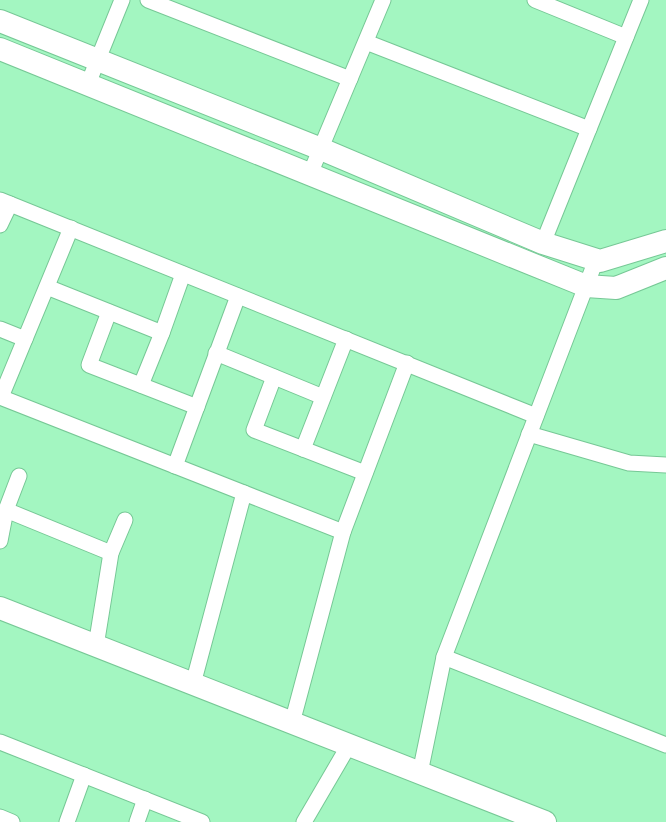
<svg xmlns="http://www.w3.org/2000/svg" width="666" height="822" viewBox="0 0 666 822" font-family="'Source Serif 4',serif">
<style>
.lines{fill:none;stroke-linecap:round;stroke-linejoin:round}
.street-casing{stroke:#77c896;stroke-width:17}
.secondary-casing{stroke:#77c896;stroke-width:24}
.street{stroke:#fff;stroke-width:15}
.secondary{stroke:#fff;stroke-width:22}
</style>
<rect width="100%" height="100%" fill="#a3f6c1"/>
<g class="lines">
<g class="street-casing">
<g id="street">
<path d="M148 0 350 79"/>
<path d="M535 0 626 37"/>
<path d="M366 42 589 129"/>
<path d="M88 84 122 0"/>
<path d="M310 174 383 0"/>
<path d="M0 200 536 416"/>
<path d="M0 225 10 204"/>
<path d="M543 243 641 0"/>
<path d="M47 287 162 333 141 385"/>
<path d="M109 312 89 365 197 407"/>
<path d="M0 329 25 339"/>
<path d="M162 333 183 274"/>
<path d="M216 353 323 397"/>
<path d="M274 377 254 430 365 473"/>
<path d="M0 397 343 532"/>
<path d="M1 397 71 228"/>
<path d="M529 434 629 463 666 465"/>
<path d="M303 449 346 339"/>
<path d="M175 466 238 296"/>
<path d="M6 510 19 476"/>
<path d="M0 541 6 510 111 553"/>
<path d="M96 646 111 553 125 520"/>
<path d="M444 657 666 745"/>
<path d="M193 684 244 493"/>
<path d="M292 723 343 532 407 363"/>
<path d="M0 742 202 822"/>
<path d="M420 773 444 657 596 260"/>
<path d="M0 817 12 822"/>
<path d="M67 822 84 775"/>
<path d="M137 822 145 799"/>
<path d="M304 822 349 745"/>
</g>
</g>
<g class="secondary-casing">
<g id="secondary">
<path d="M0 21 321 149 543 243 600 261 666 241"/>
<path d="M0 49 586 286 616 288 666 268"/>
<path d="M0 608 545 822"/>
</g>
</g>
<use href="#street" class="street"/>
<use href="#secondary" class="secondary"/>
</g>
</svg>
